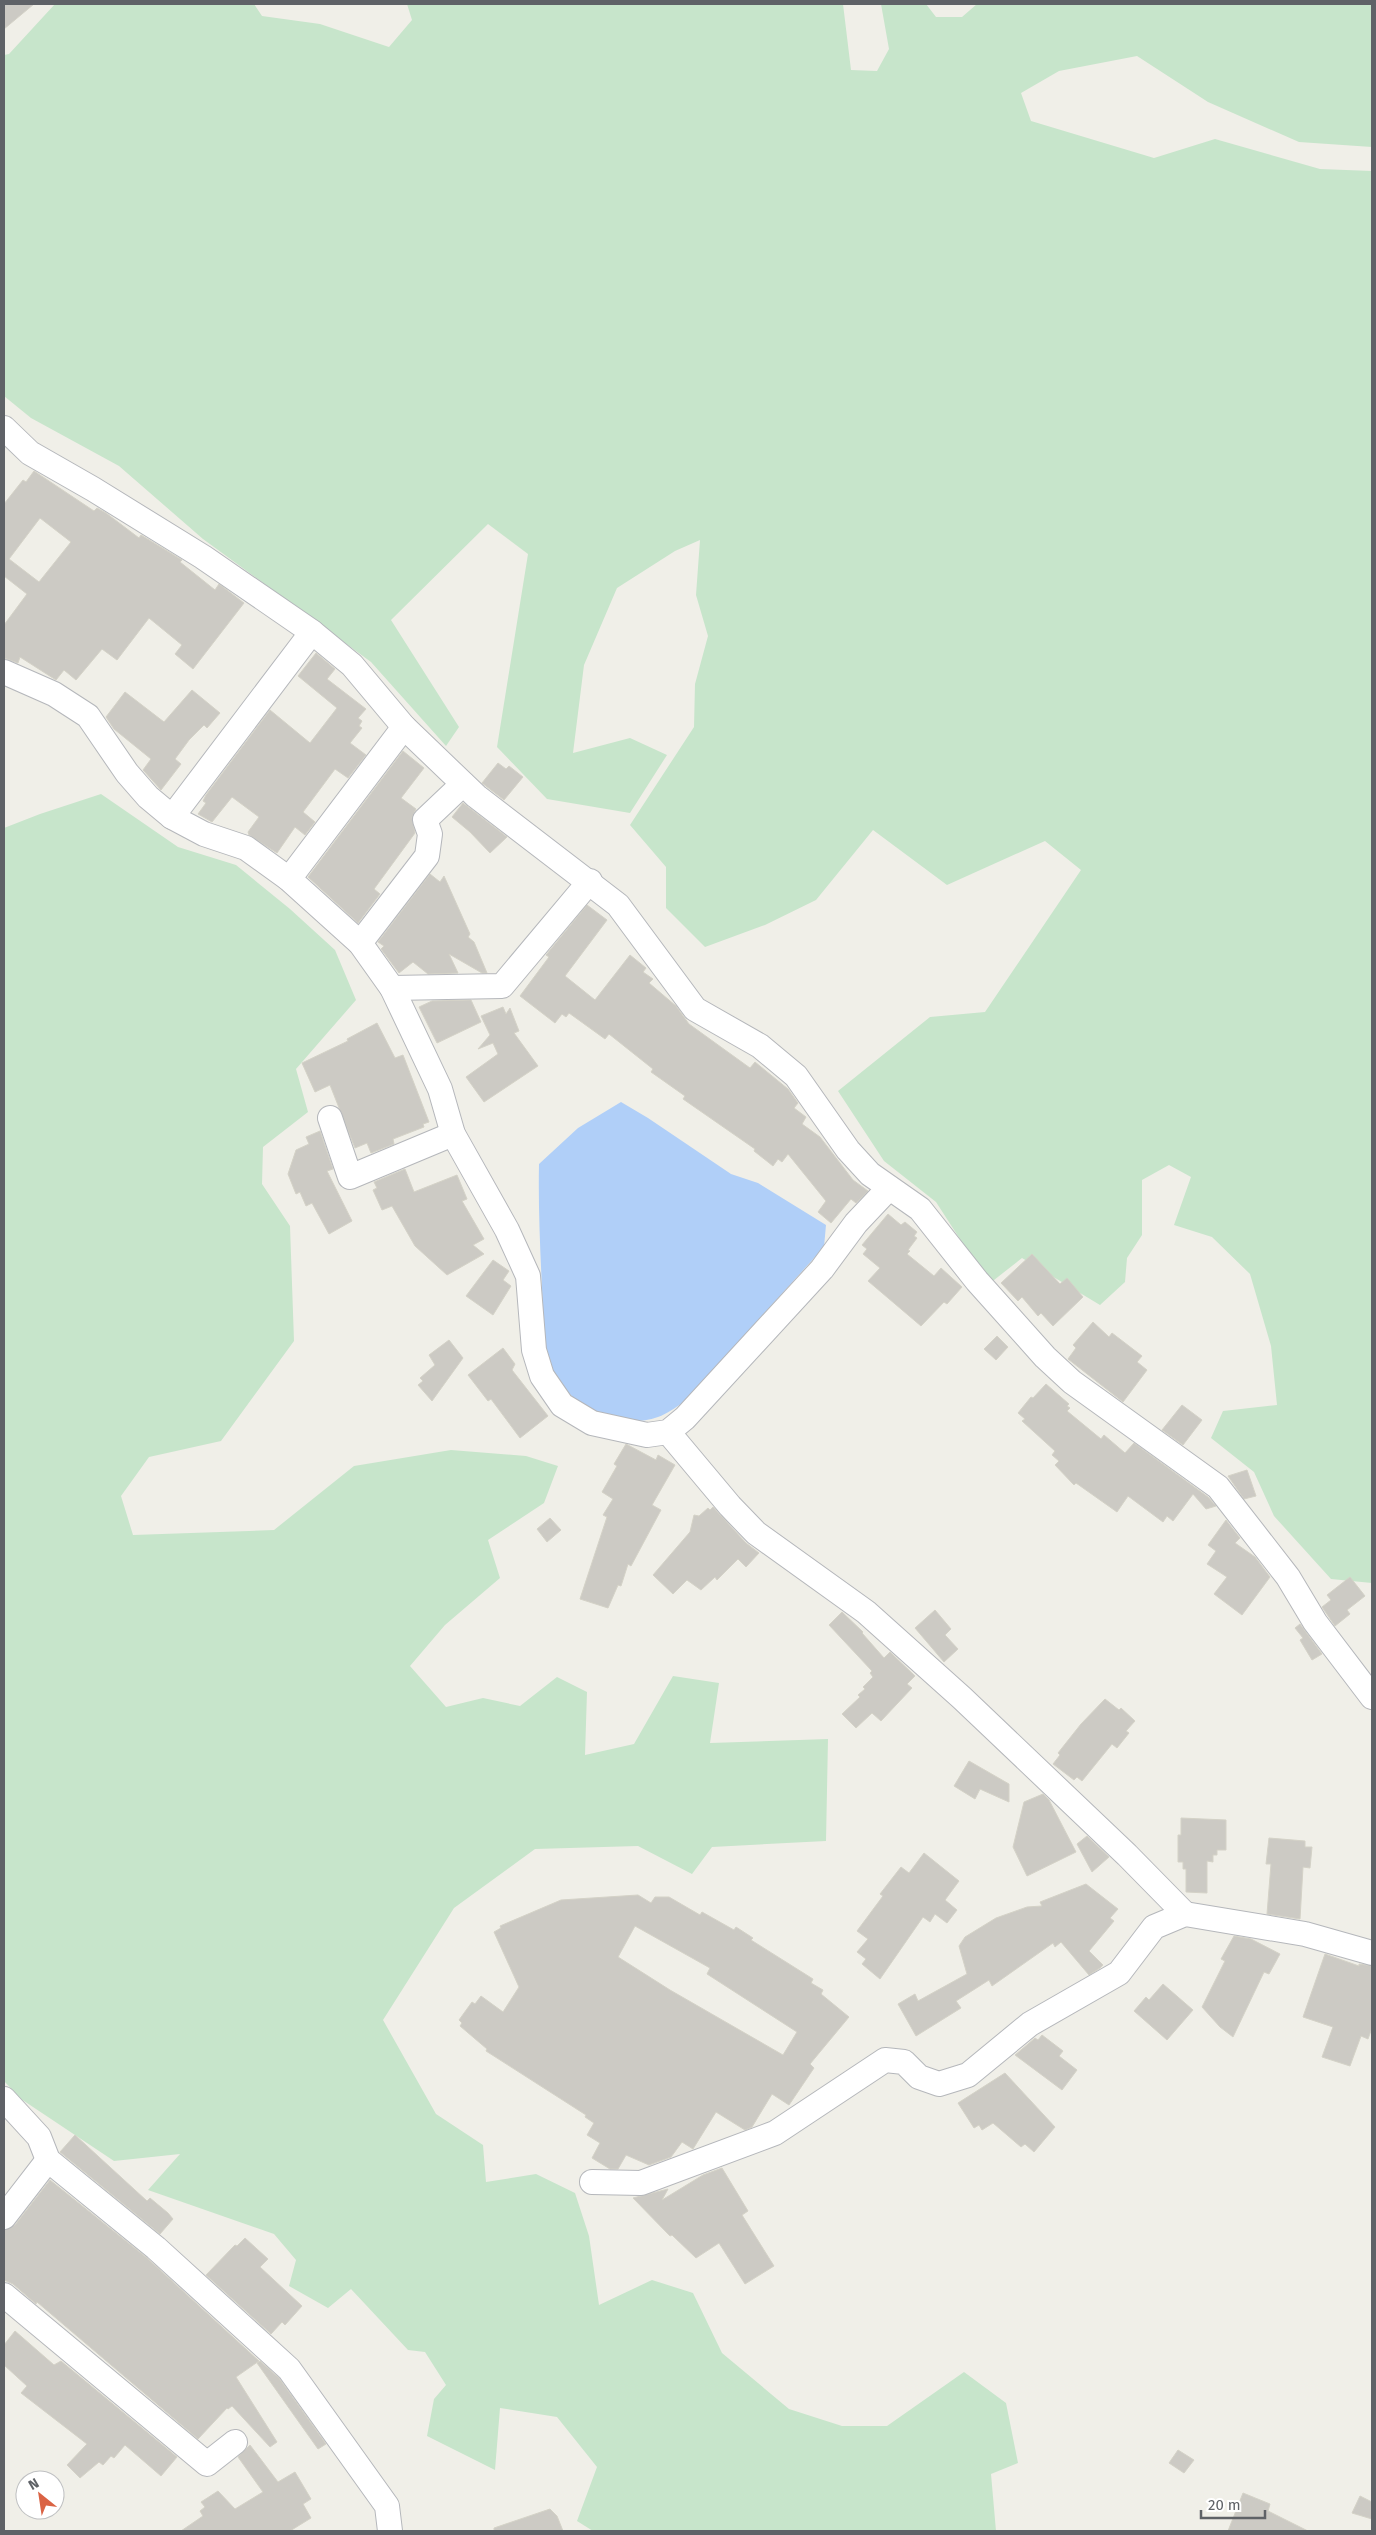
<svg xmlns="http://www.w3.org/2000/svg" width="1376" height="2535" viewBox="0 0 1376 2535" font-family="'Fira Sans',sans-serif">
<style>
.green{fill:#c7e5cb}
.water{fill:#b0cff8}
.building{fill:#cccac4;stroke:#d4d2c7;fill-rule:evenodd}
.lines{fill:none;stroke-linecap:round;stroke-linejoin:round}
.minor-casing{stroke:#b5b7bb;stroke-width:26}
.minor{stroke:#fff;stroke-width:24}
</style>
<rect width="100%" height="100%" fill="#f0efe8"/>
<g class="green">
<path d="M55 4H254L262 16 320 24 389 47 412 20 407 4H843L851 70 877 71 889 49 881 4H926L936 17H962L977 4H1372V147L1299 142 1208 102 1137 56 1059 71 1021 93 1031 121 1154 158 1215 139 1320 169 1372 171V1583L1331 1579 1274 1516 1254 1472 1211 1438 1223 1411 1277 1405 1271 1346 1250 1274 1212 1237 1174 1225 1191 1177 1169 1165 1142 1180V1235L1127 1258 1125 1282 1100 1305 1022 1258 989 1284 936 1202 884 1161 838 1091 930 1017 985 1012 1081 870 1045 841 947 885 873 830 816 900 765 925 705 947 666 908V867L630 825 694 727 695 684 708 636 696 595 700 540 675 551 617 588 584 665 573 753 630 738 667 755 630 813 547 799 497 747 528 554 488 524 391 620 459 727 446 746 371 662 203 539 119 466 31 418 4 396V55L9 54Z"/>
<path d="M101 794 178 847 236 865 290 909 335 950 356 1000 296 1069 308 1112 263 1147 262 1184 290 1226 294 1341 221 1441 149 1457 121 1496 133 1535 274 1530 354 1466 451 1450 526 1456 558 1466 544 1503 488 1540 500 1578 445 1625 410 1666 446 1707 483 1698 520 1706 557 1677 587 1692 585 1755 634 1744 673 1676 719 1683 710 1743 828 1739 826 1841 712 1847 692 1874 638 1846 535 1849 454 1908 383 2020 436 2114 483 2145 486 2182 536 2174 575 2193 589 2236 599 2305 652 2280 693 2293 722 2353 789 2409 842 2426H887L964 2372 1006 2403 1018 2463 991 2474 996 2531H593L577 2521 597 2467 557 2417 500 2408 495 2470 427 2436 434 2399 446 2385 425 2352 408 2350 351 2289 328 2308 289 2286 296 2260 274 2234 148 2190 180 2154 114 2161 21 2099 4 2081V828L40 814Z"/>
</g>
<path class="water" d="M621 1102 648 1118 731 1174 758 1183 826 1225 824 1247 684 1402C676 1407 667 1414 658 1417 611 1433 563 1402 546 1358 541 1345 544 1326 543 1312 541 1263 538 1214 539 1164L578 1128Z"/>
<g class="building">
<path d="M4 4H34L4 29Z"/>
<path d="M34 471 94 511 97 508 106 513 139 538 141 535 182 560 180 562 215 590 219 584 244 603 193 669 175 654 182 645 149 618 117 660 102 649 76 680 64 670 56 680 20 657 18 663 4 658V625L27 594 4 576V504L23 480 26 482ZM40 518 71 542 39 582 9 559Z"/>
<path d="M316 653 335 669 327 679 366 709 358 718 362 721 359 726 362 728 350 743 366 755 348 778 335 769 303 812 315 822 305 835 295 827 277 853 249 835 248 832 259 817 232 797 212 822 198 814 206 803 203 801 206 795 270 710 310 743 337 708 298 676Z"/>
<path d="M192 690 220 713 207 728 204 725 189 740 175 759 181 764 161 790 143 770 151 759 114 729 106 717 125 692 164 722Z"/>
<path d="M403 751 424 768 401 798 416 809 412 817 415 833 374 889 380 894 358 923 308 877Z"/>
<path d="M498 763 506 769 509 766 523 777 504 800 482 783Z"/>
<path d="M463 803 507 837 490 853 470 832 452 817Z"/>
<path d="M430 874 440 882 444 876 470 934 468 937 474 942 487 973H482L449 954 458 973 428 974 413 962 399 973 381 949 384 946 378 942Z"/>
<path d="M587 905 607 920 565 976 595 1000 630 955 646 968 643 972 653 979 649 983 676 1006 689 1024 750 1068 755 1062 788 1089 798 1103 794 1108 806 1117 802 1124 820 1137 853 1180 868 1191 856 1203 851 1199 831 1223 818 1212 826 1201 788 1154 782 1162 778 1159 773 1166 754 1151 755 1149 683 1099 685 1096 651 1072 653 1069 609 1034 605 1039 569 1013 566 1017 562 1014 555 1023 520 996 549 957 546 955Z"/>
<path d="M471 1000 481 1022 437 1043 419 1007 432 1001Z"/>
<path d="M503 1007 506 1014 510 1008 519 1031 514 1033 538 1066 484 1102 466 1077 498 1054 493 1043 478 1049 490 1035 481 1016Z"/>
<path d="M377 1023 395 1058 403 1055 429 1122 423 1124 424 1127 393 1139 394 1144 371 1153 367 1143 355 1148 330 1085 315 1092 302 1063 348 1041 347 1039Z"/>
<path d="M320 1131 333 1169 327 1171 352 1221 329 1234 312 1203 306 1206 300 1192 296 1194 288 1174 296 1150 309 1144 306 1137Z"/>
<path d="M405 1169 414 1192 457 1175 467 1199 462 1201 484 1239 473 1245 484 1254 447 1275 415 1246 392 1206 382 1210 373 1190 377 1188 374 1182Z"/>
<path d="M888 1214 901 1225 905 1222 917 1232 914 1236 917 1238 908 1250 910 1251 907 1254 934 1276 941 1268 962 1287 947 1304 944 1302 921 1326 868 1281 880 1268 863 1254 867 1249 862 1245Z"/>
<path d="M1032 1254 1060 1284 1067 1278 1083 1297 1053 1326 1041 1313 1038 1316 1022 1297 1018 1301 1001 1283Z"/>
<path d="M493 1260 509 1271 503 1280 511 1286 493 1315 466 1296Z"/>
<path d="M1093 1322 1109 1337 1112 1333 1142 1356 1137 1362 1147 1370 1123 1402 1068 1359 1076 1348 1073 1345Z"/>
<path d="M997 1336 1008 1347 996 1360 984 1349Z"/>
<path d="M449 1340 463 1358 432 1401 418 1385 423 1381 420 1378 435 1365 429 1355Z"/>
<path d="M503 1348 515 1364 512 1370 548 1416 520 1438 491 1399 488 1401 468 1375Z"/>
<path d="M1046 1384 1069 1404 1067 1406 1070 1408 1067 1411 1101 1439 1104 1435 1125 1453 1134 1443 1208 1497 1216 1506 1206 1509 1193 1494 1173 1521 1167 1516 1163 1522 1128 1496 1117 1512 1076 1483 1074 1485 1055 1465 1059 1461 1052 1455 1055 1451 1022 1421 1025 1419 1018 1413 1031 1397 1033 1398Z"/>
<path d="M1182 1405 1202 1420 1183 1445 1162 1430Z"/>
<path d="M626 1444 656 1460 658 1455 675 1465 652 1505 661 1510 631 1566 628 1564 621 1586 618 1585 608 1608 580 1599 607 1517 603 1515 613 1499 602 1492 617 1466 614 1464Z"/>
<path d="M1247 1470 1256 1496 1244 1499 1228 1476Z"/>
<path d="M713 1507 746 1543 759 1553 746 1567 738 1559 717 1580 715 1577 701 1590 687 1580 673 1594 653 1575 690 1532 694 1515 699 1516 708 1508 710 1510Z"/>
<path d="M550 1518 561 1530 547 1542 537 1529Z"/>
<path d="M1226 1520 1240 1538 1235 1543 1255 1557 1270 1577 1242 1615 1214 1594 1227 1577 1207 1564 1216 1551 1208 1545Z"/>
<path d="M1350 1577 1365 1596 1347 1610 1350 1614 1335 1626 1322 1607 1331 1600 1327 1595Z"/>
<path d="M935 1610 951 1629 945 1635 958 1649 944 1662 915 1628Z"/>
<path d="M842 1612 863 1632 862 1633 884 1658 890 1652 915 1676 907 1684 912 1688 881 1721 872 1713 856 1728 842 1714 860 1697 858 1695 865 1689 863 1687 873 1677 870 1673 872 1671 829 1625Z"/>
<path d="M1300 1624 1322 1654 1312 1660 1300 1640 1303 1638 1295 1628Z"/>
<path d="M1105 1699 1119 1710 1121 1708 1135 1721 1126 1731 1129 1733 1117 1748 1112 1744 1082 1781 1077 1777 1074 1780 1053 1764 1060 1755 1058 1753 1081 1724Z"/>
<path d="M969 1761 1009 1784V1802L980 1789 975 1799 954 1786Z"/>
<path d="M1043 1794 1049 1800 1076 1852 1027 1876 1013 1847 1024 1802Z"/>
<path d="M1181 1818 1226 1820V1850H1217V1855H1213V1862L1207 1861V1893L1186 1892V1869H1183V1862H1178V1835H1181Z"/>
<path d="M1087 1836 1109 1857 1092 1872 1077 1844Z"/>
<path d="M1269 1838 1305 1841V1847H1312L1310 1868 1303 1867 1300 1919 1267 1914 1271 1864H1266Z"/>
<path d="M924 1853 959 1881 945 1900 957 1910 947 1923 935 1914 930 1922 923 1917 880 1979 862 1964 866 1959 857 1952 868 1939 857 1931 883 1896 880 1894 901 1867 909 1873Z"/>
<path d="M1086 1884 1118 1909 1110 1918 1114 1921 1089 1951 1103 1965 1100 1968 1089 1975 1061 1942 1055 1947 1053 1943 992 1986 989 1980 956 2001 961 2008 916 2036 898 2004 915 1994 918 2001 967 1974 959 1946 965 1937 996 1918 1027 1907 1042 1906 1040 1902Z"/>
<path d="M638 1895 651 1903 655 1897H669L700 1915 702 1912 734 1930 736 1927 753 1938 751 1940 813 1979 811 1983 823 1990 821 1994 849 2017 810 2064 814 2068 789 2105 772 2094 752 2127 745 2130 716 2112 693 2149 682 2142 671 2157 649 2165 626 2155 618 2169H610L592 2158 600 2143 587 2135 594 2123 585 2117 586 2115 486 2051 487 2049 460 2026 462 2023 459 2020 472 2002 475 2004 481 1996 503 2012 519 1987 494 1932 501 1928 500 1926 561 1900ZM635 1926 710 1968 707 1974 797 2032 783 2055 670 1990 618 1957Z"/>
<path d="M1234 1936 1251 1939 1280 1954 1269 1974 1264 1972 1233 2037 1220 2027 1202 2007 1225 1961 1221 1959Z"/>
<path d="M1325 1954 1359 1966V1964L1372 1966V2028L1368 2039 1361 2036 1350 2066 1322 2057 1333 2027 1303 2017Z"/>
<path d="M1163 1984 1193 2010 1167 2040 1134 2011 1146 1997 1149 2000Z"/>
<path d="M1042 2035 1063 2051 1059 2056 1077 2070 1062 2090 1015 2055 1035 2038 1038 2040Z"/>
<path d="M1005 2073 1055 2127 1034 2152 1025 2144 1021 2147 993 2123 982 2130 979 2125 974 2128 958 2103Z"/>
<path d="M75 2135 147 2201 150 2198 168 2213 173 2219 160 2234 60 2152Z"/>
<path d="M722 2168 748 2211 742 2215 774 2266 745 2284 719 2243 696 2258 672 2235 670 2236 633 2198 668 2189 662 2200 703 2175Z"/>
<path d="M50 2180 147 2258 259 2361 236 2377 277 2442 270 2447 232 2406 228 2409 227 2408 198 2439 37 2302 36 2304 13 2284 4 2280V2230L15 2225Z"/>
<path d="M245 2238 268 2259 260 2267 302 2306 285 2325 282 2322 271 2334 206 2275 235 2245 237 2246Z"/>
<path d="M15 2331 54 2365 61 2361 177 2457 161 2476 125 2445 114 2458 111 2456 103 2465 99 2462 80 2478 67 2465 87 2444 21 2393 27 2386 4 2365V2345Z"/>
<path d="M260 2361 279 2378 326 2444 318 2449 257 2363Z"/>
<path d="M250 2445 278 2482 295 2472 311 2499 303 2504 311 2518 290 2531H181L203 2516 200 2511 205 2507 201 2502 218 2491 235 2509 263 2492 238 2457Z"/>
<path d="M1178 2450 1194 2460 1184 2473 1169 2463Z"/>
<path d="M1243 2493 1270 2504 1268 2511 1308 2531H1228Z"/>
<path d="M1360 2496 1372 2502V2519L1352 2513Z"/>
<path d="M550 2509 557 2516 563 2531H494V2528Z"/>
</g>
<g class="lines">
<g class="minor-casing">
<g id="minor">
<path d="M4 428 30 453 93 489 203 557 312 632 352 665 404 727 476 796 618 905 695 1009 760 1046 796 1076 848 1150 870 1174 920 1209 977 1281 1045 1357 1072 1382 1218 1487 1288 1577 1315 1622 1372 1697"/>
<path d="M4 672 54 694 88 716 127 773 148 797 172 817 204 834 246 848 289 879 360 943 392 988 440 1089 453 1134 507 1230 528 1276 534 1350 542 1376 562 1405 592 1423 647 1435 668 1432 685 1418 822 1269 856 1223 889 1188"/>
<path d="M172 817 312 632"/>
<path d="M289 879 404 727"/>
<path d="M360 943 427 856 430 834 425 820 463 784"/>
<path d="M392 988 502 986 590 881"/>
<path d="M330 1118 350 1177 453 1134"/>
<path d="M668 1432 730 1506 756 1533 866 1612 962 1698 1127 1855 1185 1914"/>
<path d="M4 2099 39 2137 48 2160 156 2248 289 2369 387 2506 390 2531"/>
<path d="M592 2182 641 2183 775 2133 885 2060 904 2062 919 2077 939 2084 968 2075 1030 2024 1119 1973 1154 1927 1185 1914 1305 1934 1372 1953"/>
<path d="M4 2217 48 2160"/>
<path d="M4 2295 207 2464 235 2442"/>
</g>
</g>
<use href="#minor" class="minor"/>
</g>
<rect width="1376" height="2535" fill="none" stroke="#5f6267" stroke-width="10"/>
<g transform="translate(40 2495) rotate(330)"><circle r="24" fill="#ffffff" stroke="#bfc0c2"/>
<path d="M0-4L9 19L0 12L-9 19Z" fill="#da6344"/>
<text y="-8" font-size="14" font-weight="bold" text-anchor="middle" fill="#5f6267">N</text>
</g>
<path d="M1201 2510v8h64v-8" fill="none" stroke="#5f6267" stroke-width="2.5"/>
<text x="1208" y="2510" font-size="15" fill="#5f6267" stroke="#ffffff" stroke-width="4" paint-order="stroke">20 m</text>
</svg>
